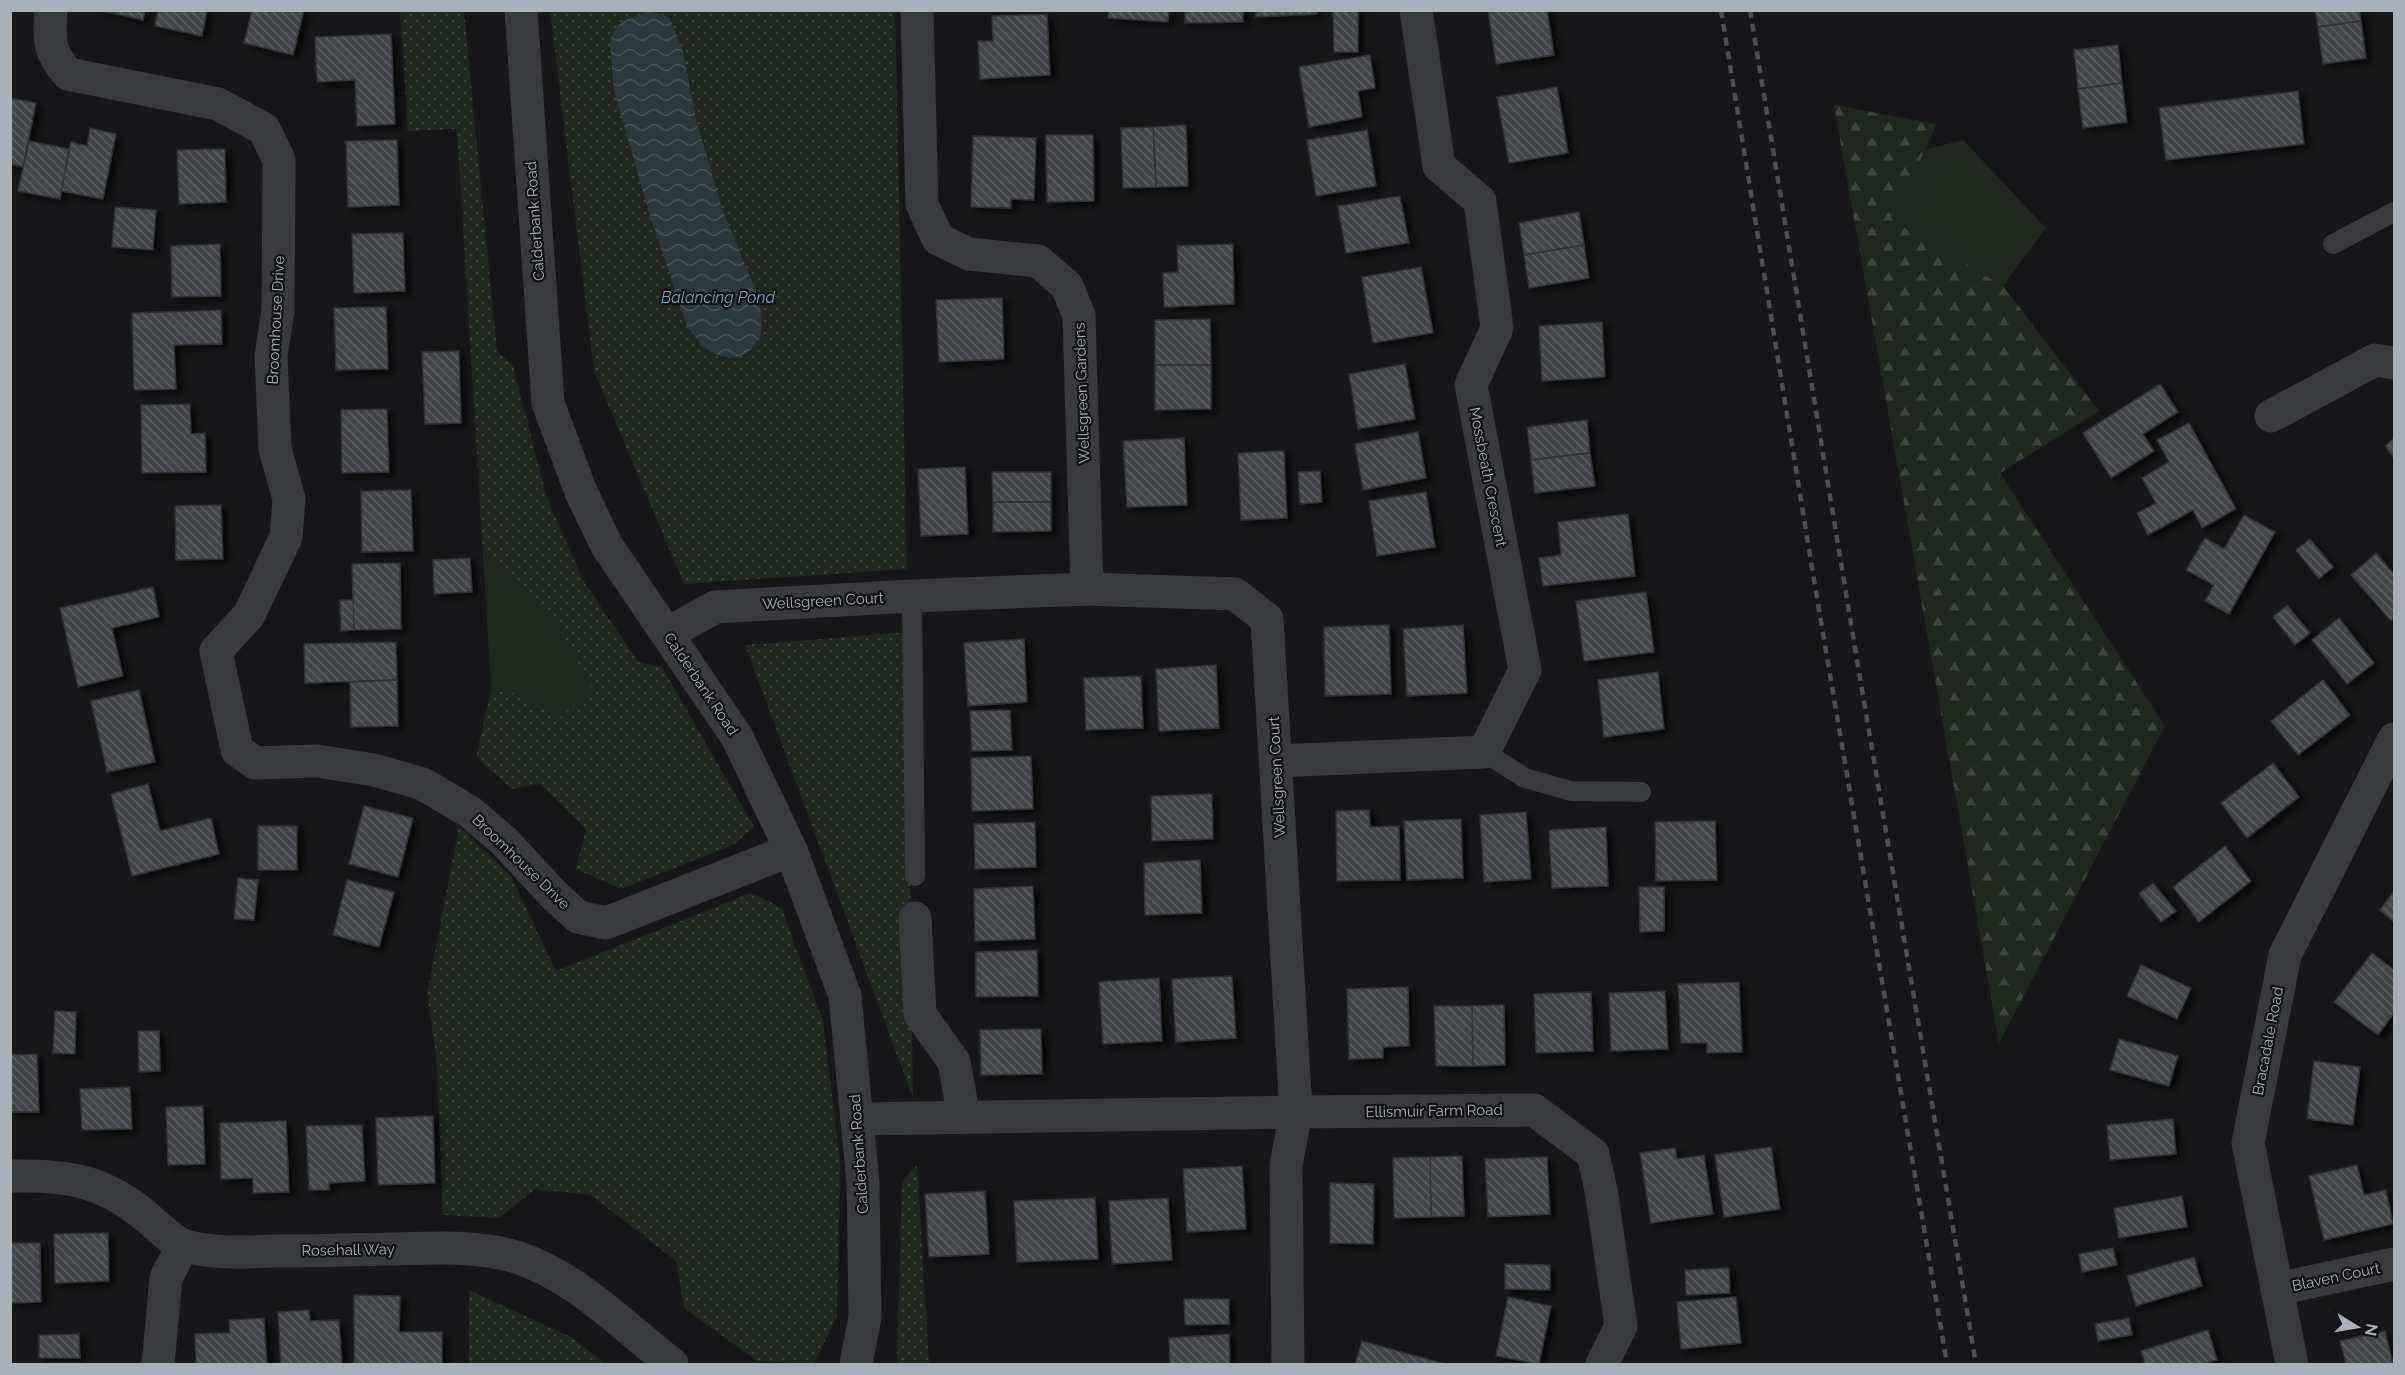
<svg xmlns="http://www.w3.org/2000/svg" width="2405" height="1375" viewBox="0 0 2405 1375" font-family="Raleway,sans-serif">
<style>
.grass{fill:url(#grass-dots)}
.forest{fill:url(#forest-firs)}
.green{fill:#1f271f}
.water{fill:url(#water-waves)}
.building{fill:url(#building-back-hatch);stroke:#313235;stroke-width:1.5;filter:url(#shadow)}
.lines{fill:none;stroke-linecap:round;stroke-linejoin:round}
.service{stroke:#383a3e;stroke-width:20}
.minor{stroke:#383a3e;stroke-width:33}
.tertiary{stroke:#383a3e;stroke-width:33}
.rail{stroke:#4b4e53;stroke-width:4.5;stroke-dasharray:8 6;stroke-linecap:butt}
.labels{text-anchor:middle;dominant-baseline:central;stroke-width:4.5;stroke-linejoin:round;paint-order:stroke}
.street-label{font-size:15px;fill:#a9b0b9;stroke:#121214}
.water-label{font-size:16px;font-style:italic;fill:#80a2b4;stroke:#121214}
</style>
<defs>
<pattern id="grass-dots" width="8" height="8" patternUnits="userSpaceOnUse" patternTransform="scale(1.5)"><rect width="8" height="8" fill="#1f271f"/><path d="M2 2h.1M6 6h.1" fill="none" stroke="#3d443d" stroke-width="1.8" stroke-linecap="round"/></pattern>
<pattern id="forest-firs" width="22" height="20" patternUnits="userSpaceOnUse" patternTransform="scale(1.5)"><rect width="22" height="20" fill="#1f271f"/><path d="M5 1l3.5 6h-7zM16 11l3.5 6h-7z" fill="#3d443d"/></pattern>
<pattern id="water-waves" width="16" height="10" patternUnits="userSpaceOnUse" patternTransform="scale(1.5)"><rect width="16" height="10" fill="#2d383d"/><path d="M0 5q4-4 8 0t8 0" fill="none" stroke="#495257"/></pattern>
<pattern id="building-back-hatch" width="6" height="6" patternUnits="userSpaceOnUse" patternTransform="scale(1.5)"><rect width="6" height="6" fill="#434549"/><path d="M-1 5l2 2M0 0l6 6M5-1l2 2" fill="none" stroke="#5b5d61"/></pattern>
<filter id="shadow"><feDropShadow dx="6" dy="4" stdDeviation="3" flood-color="#0009"/></filter>
</defs>
<rect width="100%" height="100%" fill="#171719"/>
<g class="grass">
<path d="M400 11H464L497 351 513 366 547 498 583 580 638 662 662 667 754 827 733 845 621 889 576 869 586 829 540 784 512 789 476 757 491 690 509 691 531 701 548 608 483 554 457 129 408 131Z"/>
<path d="M550 11H895L907 569 684 584 594 371Z"/>
<path d="M907 632 913 1098 745 645Z"/>
<path d="M459 826 511 876 556 971 751 893 782 908 823 1022 840 1160 837 1316 814 1364 757 1361 684 1308 676 1261 591 1195 535 1189 499 1218 443 1215 436 1055 427 994Z"/>
<path d="M917 1165 929 1364H897L902 1182Z"/>
<path d="M469 1290 573 1338 605 1364H469Z"/>
</g>
<path class="forest" d="M1834 105 1936 124 1926 149 1891 218 2003 286 2099 411 2000 473 2165 726 1999 1043Z"/>
<g class="green">
<path d="M1963 140 2046 228 2003 286 1891 218 1926 149Z"/>
<path d="M483 554 548 608 592 688 560 718 509 691 491 690Z"/>
</g>
<path class="water" d="M649 11 669 17 682 48 697 123 722 209 754 286 762 315 761 335 751 350 737 358 720 356 703 347 687 326 647 206 614 90 610 46 612 34 622 21Z"/>
<g class="building">
<path d="M99 10H145L143 20Z"/>
<path d="M158 10H207L202 36 155 26Z"/>
<path d="M252 10H304L293 55 244 43Z"/>
<path d="M1109 10H1169L1168 22 1108 18Z"/>
<path d="M1185 10H1243V22L1185 23Z"/>
<path d="M1256 10H1317V14L1256 17Z"/>
<path d="M1333 10H1358V52H1334Z"/>
<path d="M1488 10H1547L1554 55 1496 64Z"/>
<path d="M2315 10H2359L2361 21 2318 27Z"/>
<path d="M1047 14 1050 75 980 79 978 41H993L992 16Z"/>
<path d="M2361 21 2366 58 2323 64 2318 27Z"/>
<path d="M391 34 395 124 357 126 355 80 317 82 315 37Z"/>
<path d="M2118 45 2122 83 2078 89 2074 50Z"/>
<path d="M1370 55 1375 88 1358 91 1362 117 1309 127 1299 67Z"/>
<path d="M2122 83 2127 122 2083 128 2078 89Z"/>
<path d="M1557 87 1568 153 1509 163 1497 97Z"/>
<path d="M2298 91 2304 144 2166 160 2159 108Z"/>
<path d="M10 98 36 103 23 167 10 164Z"/>
<path d="M1186 125 1188 186 1156 187 1153 127Z"/>
<path d="M1153 127 1156 187 1123 188 1121 128Z"/>
<path d="M90 128 116 134 103 199 61 191 71 142 87 146Z"/>
<path d="M1367 130 1376 186 1316 196 1307 140Z"/>
<path d="M1046 135H1093L1094 201 1047 202Z"/>
<path d="M973 136 1036 138 1034 200 1011 199V208L971 207Z"/>
<path d="M397 140 399 205 348 207 346 141Z"/>
<path d="M29 141 69 149 60 199 18 191Z"/>
<path d="M225 149 226 202 179 204 177 150Z"/>
<path d="M1400 196 1409 243 1346 253 1338 206Z"/>
<path d="M115 207 156 210 153 250 112 247Z"/>
<path d="M1579 212 1584 245 1524 255 1519 223Z"/>
<path d="M403 233 405 291 354 293 352 234Z"/>
<path d="M220 244 221 296 172 297 171 246Z"/>
<path d="M1233 244 1234 304 1164 307 1163 273 1178 272 1177 246Z"/>
<path d="M1584 245 1589 278 1529 288 1524 255Z"/>
<path d="M1421 267 1433 333 1373 343 1362 277Z"/>
<path d="M1002 298 1004 359 939 362 936 300Z"/>
<path d="M386 307 388 369 336 370 334 308Z"/>
<path d="M221 310 222 344 174 345 176 389 134 390 132 313Z"/>
<path d="M1210 319 1211 365H1155V320Z"/>
<path d="M1602 322 1605 377 1542 381 1539 326Z"/>
<path d="M459 351 461 423 425 424 422 352Z"/>
<path d="M1405 364 1415 419 1358 429 1349 374Z"/>
<path d="M1155 365H1211V409L1155 410Z"/>
<path d="M2160 384 2178 412 2143 434 2154 451 2111 478 2083 433Z"/>
<path d="M190 404 191 434 205 433 206 472 142 473 141 405Z"/>
<path d="M387 409 389 472 342 473 341 410Z"/>
<path d="M1587 420 1590 453 1531 460 1527 427Z"/>
<path d="M2189 423 2236 509 2202 528 2193 510 2148 535 2137 513 2156 503 2142 478 2169 462 2157 440Z"/>
<path d="M1418 432 1426 478 1363 490 1355 444Z"/>
<path d="M1184 438 1187 505 1127 507 1123 441Z"/>
<path d="M2394 438V458L2385 446Z"/>
<path d="M1284 451 1287 518 1241 520 1238 453Z"/>
<path d="M1590 453 1595 486 1535 493 1531 460Z"/>
<path d="M965 467 968 534 921 536 918 469Z"/>
<path d="M1320 471 1322 502 1300 504 1298 472Z"/>
<path d="M992 472H1051V502H993Z"/>
<path d="M411 490 413 551 362 552 361 491Z"/>
<path d="M1426 492 1435 547 1377 556 1369 501Z"/>
<path d="M993 502H1051V531L993 532Z"/>
<path d="M221 505 223 559 176 560 175 506Z"/>
<path d="M1628 514 1635 576 1543 586 1539 558 1561 555 1558 522Z"/>
<path d="M2244 515 2275 532 2229 614 2205 601 2214 585 2186 570 2205 538 2224 549Z"/>
<path d="M2310 539 2333 567 2319 579 2296 550Z"/>
<path d="M2376 553 2394 574V618L2391 621 2351 575Z"/>
<path d="M470 558 472 592 434 594 433 560Z"/>
<path d="M400 563 401 629 354 630 352 564Z"/>
<path d="M153 587 159 617 112 628 123 676 78 687 60 608Z"/>
<path d="M1646 592 1654 652 1584 661 1576 601Z"/>
<path d="M340 600H353L354 630 341 631Z"/>
<path d="M2287 605 2310 633 2295 645 2273 617Z"/>
<path d="M2339 618 2374 663 2347 684 2312 640Z"/>
<path d="M1389 625 1391 694 1325 696 1324 627Z"/>
<path d="M1463 625 1467 693 1407 696 1403 629Z"/>
<path d="M1024 639 1027 702 968 706 964 643Z"/>
<path d="M396 642 397 680 305 683 304 644Z"/>
<path d="M1216 665 1219 728 1159 731 1156 669Z"/>
<path d="M1658 672 1664 729 1604 737 1598 680Z"/>
<path d="M1141 676 1143 728 1086 730 1084 678Z"/>
<path d="M397 680 398 726 351 727 350 682Z"/>
<path d="M2323 680 2350 715 2298 755 2271 721Z"/>
<path d="M139 690 155 762 107 772 91 701Z"/>
<path d="M1010 710 1012 750 972 751 970 711Z"/>
<path d="M1031 756 1033 809 972 811 971 758Z"/>
<path d="M2273 763 2299 797 2247 838 2221 803Z"/>
<path d="M148 784 160 831 211 818 219 854 132 876 111 794Z"/>
<path d="M1212 794 1213 839 1152 841 1151 796Z"/>
<path d="M364 806 413 818 398 877 349 864Z"/>
<path d="M1369 810 1370 827 1399 826 1400 880 1337 881 1336 811Z"/>
<path d="M1526 812 1531 879 1484 882 1480 815Z"/>
<path d="M1461 819 1463 878 1407 880 1404 821Z"/>
<path d="M1715 821 1717 880 1656 881 1655 822Z"/>
<path d="M1035 822 1036 867 975 869 974 824Z"/>
<rect x="258" y="826" width="39" height="44"/>
<path d="M1606 827 1608 886 1552 888 1549 830Z"/>
<path d="M2225 846 2251 881 2199 922 2173 887Z"/>
<path d="M1200 860 1202 913 1145 915 1144 863Z"/>
<path d="M238 878 258 880 254 920 234 919Z"/>
<path d="M347 880 394 892 379 947 333 935Z"/>
<path d="M2153 883 2176 911 2161 922 2139 894Z"/>
<path d="M1033 886 1035 939 975 941 974 889Z"/>
<path d="M1639 887H1664V931L1640 932Z"/>
<path d="M2394 891V922L2380 910Z"/>
<path d="M1037 950 1038 996 976 997V952Z"/>
<path d="M2372 953 2394 970V1013L2378 1035 2334 1002Z"/>
<path d="M2141 965 2191 988 2177 1019 2127 996Z"/>
<path d="M1232 976 1236 1038 1176 1042 1172 979Z"/>
<path d="M1159 978 1162 1041 1103 1044 1099 982Z"/>
<path d="M1739 982 1742 1052 1707 1053V1043H1681L1678 984Z"/>
<path d="M1408 987 1409 1046 1383 1047V1058L1349 1059 1347 989Z"/>
<path d="M1665 991 1668 1049 1611 1051 1609 993Z"/>
<path d="M1591 992 1593 1051 1536 1053 1534 994Z"/>
<path d="M1504 1005 1505 1065 1473 1066 1472 1006Z"/>
<path d="M1434 1006H1472L1473 1066H1436Z"/>
<path d="M55 1011 76 1012 75 1054 53 1053Z"/>
<path d="M1041 1029 1042 1074 981 1075 980 1030Z"/>
<path d="M138 1031H159L160 1071 139 1072Z"/>
<path d="M2119 1039 2178 1056 2169 1086 2110 1070Z"/>
<path d="M37 1054 39 1112H10V1055Z"/>
<path d="M2314 1061 2360 1067 2353 1125 2307 1119Z"/>
<path d="M130 1087 132 1129 82 1130 80 1089Z"/>
<path d="M203 1106 205 1164 168 1165 166 1107Z"/>
<path d="M433 1116 435 1183 378 1185 376 1118Z"/>
<path d="M2173 1119 2176 1154 2110 1160 2107 1125Z"/>
<path d="M286 1121 289 1192 253 1193V1178L221 1179 220 1123Z"/>
<path d="M362 1125 365 1181 329 1183V1190H309L306 1126Z"/>
<path d="M1771 1147 1780 1209 1724 1217 1715 1155Z"/>
<path d="M1675 1148 1677 1159 1704 1155 1713 1214 1651 1223 1640 1153Z"/>
<path d="M1462 1156 1464 1216 1431 1217 1430 1157Z"/>
<path d="M1430 1157 1431 1217 1394 1218 1393 1158Z"/>
<path d="M1547 1157 1550 1214 1488 1217 1485 1159Z"/>
<path d="M2357 1165 2364 1195 2386 1190 2393 1224 2324 1240 2309 1176Z"/>
<path d="M1242 1166 1246 1229 1187 1232 1183 1169Z"/>
<path d="M1330 1183 1374 1184 1373 1244 1330 1243Z"/>
<path d="M985 1191 989 1254 929 1257 925 1194Z"/>
<path d="M2182 1196 2187 1227 2119 1238 2114 1208Z"/>
<path d="M1095 1198 1098 1259 1017 1262 1014 1201Z"/>
<path d="M1168 1198 1172 1260 1112 1264 1109 1201Z"/>
<path d="M108 1233 109 1281 55 1283 54 1234Z"/>
<path d="M10 1243H40L41 1302 10 1303Z"/>
<path d="M2113 1248 2117 1265 2082 1272 2079 1254Z"/>
<path d="M2194 1257 2202 1286 2136 1306 2127 1276Z"/>
<path d="M1505 1264 1550 1265V1290L1505 1289Z"/>
<path d="M1729 1268 1730 1293 1686 1295 1685 1270Z"/>
<path d="M354 1295 400 1296 399 1332H442V1364H354Z"/>
<path d="M1508 1297 1551 1306 1539 1364 1496 1356Z"/>
<path d="M1736 1297 1741 1343 1681 1349 1677 1302Z"/>
<path d="M1184 1299H1229V1324L1185 1325Z"/>
<path d="M309 1310 310 1321 339 1320 342 1364H281L278 1312Z"/>
<path d="M264 1318 267 1364H196L195 1334 230 1333 229 1320Z"/>
<path d="M2129 1318 2132 1335 2098 1341 2095 1324Z"/>
<path d="M2208 1330 2217 1360 2203 1364H2145L2141 1351Z"/>
<path d="M2385 1331 2393 1364H2346L2340 1341Z"/>
<path d="M79 1334 80 1358H39V1335Z"/>
<path d="M1229 1334 1230 1364H1170L1169 1338Z"/>
<path d="M1362 1341 1445 1364H1355Z"/>
</g>
<g class="lines">
<g class="service">
<path d="M2333 244 2394 212"/>
<path d="M912 596 915 876"/>
<path d="M1484 752 1525 778 1571 791 1641 792"/>
</g>
<g class="minor">
<path d="M51 10C49 40 48 51 68 74L218 104 264 129 279 160 278 310 271 356 275 449 289 499 286 537 249 615 216 651 237 750 255 763 317 761 374 770 423 784 470 812 505 842 554 895 578 917 606 923 791 850"/>
<path d="M917 10 922 204 938 239 969 254 1038 261 1067 286 1079 316 1087 589"/>
<path d="M2271 416 2375 360 2394 363"/>
<path d="M667 634 715 607 912 596 1087 589 1235 594 1267 619 1296 1112 857 1119"/>
<path d="M1276 761 1484 752 1525 670 1471 385 1497 328 1480 201 1439 166 1416 10"/>
<path d="M915 918 920 1014 954 1062 964 1117"/>
<path d="M10 1176C64 1175 99 1179 142 1213 153 1222 173 1242 185 1246 215 1254 245 1252 276 1251 315 1251 354 1250 394 1249 434 1248 477 1245 516 1257 576 1276 624 1327 672 1364"/>
<path d="M2277 1289 2394 1264"/>
<path d="M158 1364 166 1278 183 1245"/>
<path d="M1288 1364 1286 1165 1296 1112 1534 1110 1593 1154 1601 1190 1621 1326 1602 1364"/>
<path d="M2292 1364 2248 1143 2285 955 2394 739"/>
</g>
<path class="tertiary" d="M521 10 548 403 581 492 607 546 737 737 791 850 845 996 863 1182 865 1317 856 1364"/>
<g class="rail">
<path d="M1721 10 1817 598 1947 1364"/>
<path d="M1750 10 1857 660 1976 1364"/>
</g>
</g>
<g class="labels">
<g class="street-label">
<text transform="translate(535 221) rotate(-94)">Calderbank Road</text>
<text transform="translate(276 320) rotate(-87)">Broomhouse Drive</text>
<text transform="translate(1082 393) rotate(-92)">Wellsgreen Gardens</text>
<text transform="translate(1488 477) rotate(79)">Mossbeath Crescent</text>
<text transform="translate(823 601) rotate(-3)">Wellsgreen Court</text>
<text transform="translate(701 684) rotate(56)">Calderbank Road</text>
<text transform="translate(1277 777) rotate(-93)">Wellsgreen Court</text>
<text transform="translate(521 862) rotate(44)">Broomhouse Drive</text>
<text transform="translate(2268 1041) rotate(-79)">Bracadale Road</text>
<text transform="translate(1434 1111) rotate(-1)">Ellismuir Farm Road</text>
<text transform="translate(859 1154) rotate(-94)">Calderbank Road</text>
<text transform="translate(348 1250) rotate(-1)">Rosehall Way</text>
<text transform="translate(2336 1277) rotate(-12)">Blaven Court</text>
</g>
<g class="water-label">
<text x="718" y="297">Balancing Pond</text>
</g>
</g>
<rect width="2405" height="1375" fill="none" stroke="#a9b0b9" stroke-width="24"/>
<g transform="translate(2357 1327) rotate(101)" stroke="#121214" stroke-width="4.5" paint-order="stroke">
<path d="M0-4.5L10 22L0 15L-10 22Z" fill="#a9b0b9"/>
<text y="-9" font-size="16" font-weight="bold" text-anchor="middle" fill="#a9b0b9">N</text>
</g>
</svg>
